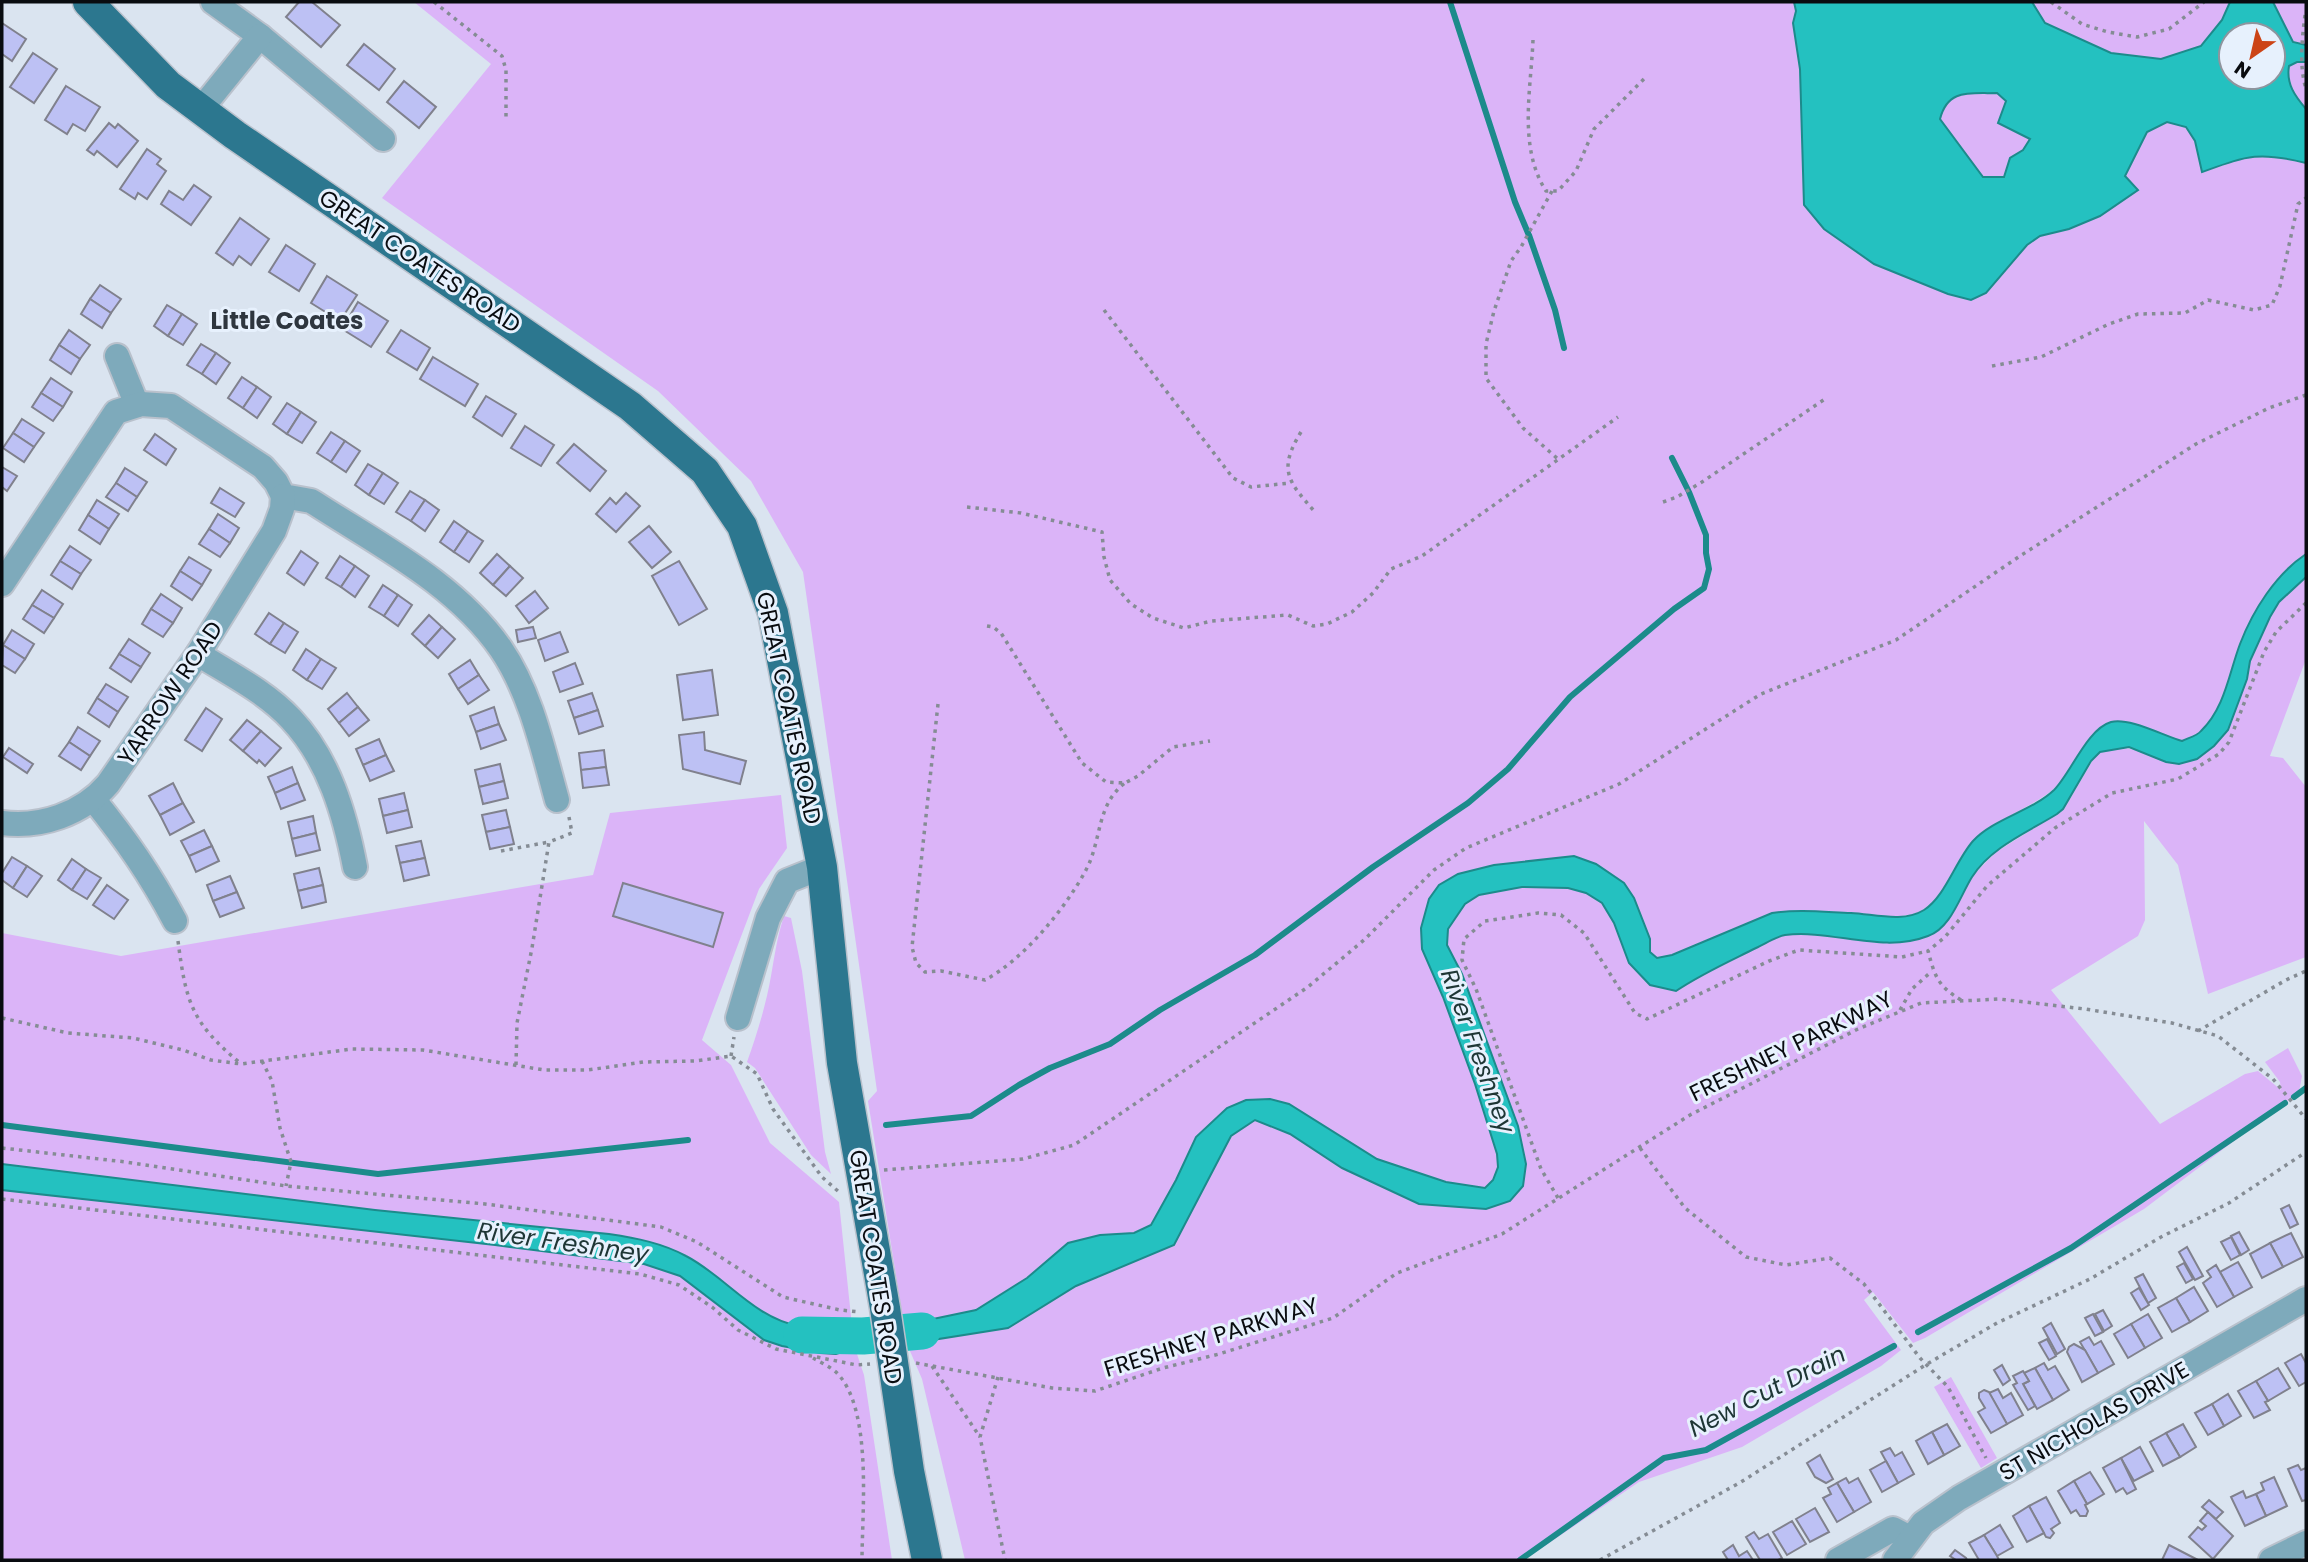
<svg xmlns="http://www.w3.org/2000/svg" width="2308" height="1562" viewBox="0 0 2308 1562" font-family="Poppins,sans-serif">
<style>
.green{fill:#dbb4f8;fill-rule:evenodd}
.water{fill:#24c1c0;stroke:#1c8b8b;stroke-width:2;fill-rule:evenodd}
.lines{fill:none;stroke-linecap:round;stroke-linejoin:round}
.stream{stroke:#1c8b8b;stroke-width:6}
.river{stroke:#24c1c0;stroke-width:37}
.building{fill:#bdc1f4;stroke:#80818d;stroke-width:2}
.minor-casing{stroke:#b9c1cc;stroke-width:28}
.major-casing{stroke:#b9c1cc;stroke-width:33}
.path{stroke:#858c94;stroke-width:3.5;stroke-dasharray:3.5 5;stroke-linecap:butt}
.minor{stroke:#7eaabb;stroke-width:24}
.major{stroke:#2c778f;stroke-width:30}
.labels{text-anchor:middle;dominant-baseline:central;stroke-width:6;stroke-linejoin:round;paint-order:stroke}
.street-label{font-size:23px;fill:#090c10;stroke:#e7f1fd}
.neighbourhood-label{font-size:24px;font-weight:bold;fill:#2e363f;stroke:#e7f1fd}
.water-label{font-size:24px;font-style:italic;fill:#1e3635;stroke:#e7f1fd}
</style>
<rect width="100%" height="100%" fill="#dae4f0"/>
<g class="green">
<path d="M414 2H2306V554C2281 570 2263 597 2249 623 2233 654 2224 733 2184 740 2178 741 2170 737 2163 736 2139 735 2113 740 2089 741 2077 757 2066 780 2050 792 2029 808 1990 823 1974 840 1952 862 1943 908 1910 915 1892 918 1875 915 1857 914 1829 911 1799 909 1772 913L1672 956 1657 958 1650 952V939L1634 898 1494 865 1422 949C1446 1004 1468 1060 1486 1118 1490 1132 1500 1150 1498 1165 1498 1174 1491 1182 1485 1188L1446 1182 1377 1159 1289 1104 1196 1137 1177 1180 1152 1224 1134 1233 1100 1235 1068 1243 1027 1278 976 1310 904 1325 868 1101 877 1091 803 572 751 481 658 391 382 198 491 64ZM2231 35H2273V77H2231Z"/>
<path d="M2306 577V659L2270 756 2283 758 2306 787V957L2208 994 2178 865 2144 821 2145 920 2138 936 2051 990 2160 1124 2245 1074 2258 1071 2281 1090 2280 1082 2265 1062 2288 1048 2302 1076 2299 1092 2144 1209 1925 1338 1913 1343 1873 1292 1864 1300 1901 1350 1881 1366 1742 1447 1639 1482 1524 1560H965L922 1379 907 1344 1008 1328 1076 1286 1174 1245 1231 1136 1255 1120 1290 1134 1342 1168 1486 1209 1526 1164 1518 1127 1462 974 1447 945 1448 929 1465 904 1479 895 1522 887 1568 888 1586 893 1602 903 1614 923 1629 963 1676 991 1700 975 1782 935H1814L1945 923 1973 875 1996 852 2057 814 2070 799 2095 756C2116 738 2144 753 2166 762L2238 702 2247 679 2250 661 2270 617 2279 602Z"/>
<path d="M781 795 787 848 759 889 702 1040 731 1065 770 1143 839 1202 852 1326C834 1327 816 1329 799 1326 754 1318 725 1276 686 1256 662 1243 636 1238 609 1234L375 1210 2 1164V933L121 956 593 875 610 813Z"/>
<path d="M784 916 791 918 802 971 825 1152 831 1174 811 1155 755 1068 747 1062C757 1034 766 1005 771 976 775 954 777 937 784 916Z"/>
<path d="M2 1190 495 1245 644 1264 680 1276 782 1346 836 1353 855 1348 864 1375 892 1560H2Z"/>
<path d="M1951 1377 1997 1458 1981 1468 1934 1387Z"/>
</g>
<g class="water">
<path d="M1794 2H2032L2045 23 2111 53 2161 59 2201 46 2222 20 2230 2H2273L2293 42 2306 45V62H2297L2289 66C2286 84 2295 96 2306 109V163C2258 151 2247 156 2202 172L2195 141 2186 127 2167 122 2147 132 2125 176 2138 190 2100 216 2069 229 2040 236 2027 245 1986 293 1971 300 1948 294 1874 264 1824 229 1804 205 1800 69 1793 23 1796 11ZM2231 35H2273V77H2231ZM1997 93 2006 101 1998 123 2030 139 2023 150 2010 158 2004 177H1983L1940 119C1948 88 1970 94 1997 93Z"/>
<path d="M2306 554V577L2279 602 2270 617 2250 661 2247 679 2228 730 2214 746 2197 759 2179 764 2166 762 2129 747 2100 752 2091 761 2063 809 2057 814C2028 832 1991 847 1972 877 1960 896 1951 928 1928 936 1882 954 1832 929 1785 935 1775 937 1765 944 1756 948 1728 962 1701 974 1676 991L1650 985 1629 963 1614 923 1602 903 1586 893 1568 888 1522 887 1479 895 1465 904 1448 929 1447 945 1462 974 1518 1126 1526 1164 1523 1186 1510 1201 1486 1209 1419 1204 1342 1168 1290 1134 1255 1120 1231 1136 1174 1245 1076 1286 1008 1328 907 1344 904 1325 976 1310 1027 1278 1068 1243 1100 1235 1134 1233 1151 1225 1176 1180 1196 1137 1227 1108 1246 1100 1270 1099 1289 1104 1377 1159 1446 1182 1485 1188 1493 1180 1498 1167 1497 1154 1475 1084 1443 997 1422 949 1421 928 1429 899 1439 885 1458 874 1494 865 1574 856 1596 864 1624 883 1634 898 1650 939V952L1657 958 1672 955 1772 913C1798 909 1825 912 1851 913 1874 914 1903 923 1924 910 1945 897 1956 860 1973 841 1993 819 2032 811 2054 790 2071 773 2087 729 2111 722 2129 717 2164 736 2182 741 2188 738 2197 736 2201 731 2225 708 2229 673 2240 644 2253 610 2276 574 2306 554Z"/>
<path d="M2 1164 375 1210 609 1234C636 1238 662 1243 686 1256 725 1276 754 1318 799 1326 816 1329 834 1327 852 1326L855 1348 836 1354 820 1353 782 1346 764 1340 680 1276 644 1264 495 1245 2 1190Z"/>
</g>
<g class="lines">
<g class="stream">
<path d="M1450 2 1515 202 1528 233"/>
<path d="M1529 235 1555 310 1564 348"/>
<path d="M1672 458 1688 490"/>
<path d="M2294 1097 2306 1088"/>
<path d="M2 1125 378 1174 688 1140"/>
<path d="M886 1125 971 1116 1019 1085 1050 1068 1110 1044 1160 1010 1255 955 1373 867 1468 803 1508 769 1570 697 1674 609 1704 588 1709 569 1706 553V535L1689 492"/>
<path d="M1918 1332 2071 1248 2285 1103"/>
<path d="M1520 1560 1664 1458 1706 1450 1894 1346"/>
</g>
<path class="river" d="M802 1335 863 1336 922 1331"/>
</g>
<g class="building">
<path d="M299 2H312L340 25 321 47 286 17Z"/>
<path d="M2 23 26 39 12 61 2 54Z"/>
<path d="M364 44 395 69 379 90 347 65Z"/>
<path d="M33 53 57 69 34 103 10 87Z"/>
<path d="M404 81 436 107 419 128 387 102Z"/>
<path d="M66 86 100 107 85 131 73 124 67 134 45 120Z"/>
<path d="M109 123 115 128 118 124 138 141 117 167 97 151 94 155 87 150Z"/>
<path d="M147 149 161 159 157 164 166 171 147 199 138 193 135 199 120 189Z"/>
<path d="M194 185 211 197 191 225 161 204 169 191 183 200Z"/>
<path d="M240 218 269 239 251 265 239 256 233 265 216 253Z"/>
<path d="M286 245 315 264 299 291 269 272Z"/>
<path d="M327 276 357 295 340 321 311 303Z"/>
<path d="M100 285 121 299 111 313 90 299Z"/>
<path d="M90 299 111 313 102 328 81 314Z"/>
<path d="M358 302 388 321 371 347 342 329Z"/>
<path d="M167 305 182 314 168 336 154 326Z"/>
<path d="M182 314 197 324 183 345 168 336Z"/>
<path d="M69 330 90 345 80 359 59 345Z"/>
<path d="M401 330 430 348 417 370 387 352Z"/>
<path d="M201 344 216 353 202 374 187 365Z"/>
<path d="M59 345 80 359 71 374 50 360Z"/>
<path d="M216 353 230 363 216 384 202 374Z"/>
<path d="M433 357 478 384 465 406 420 379Z"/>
<path d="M242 377 257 387 243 408 228 398Z"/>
<path d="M51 378 72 392 63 407 41 393Z"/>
<path d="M257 387 271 397 257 418 243 408Z"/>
<path d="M41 393 63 407 53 421 32 407Z"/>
<path d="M486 396 516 414 502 436 473 417Z"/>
<path d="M287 403 301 412 287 434 273 424Z"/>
<path d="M301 412 316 422 302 443 287 434Z"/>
<path d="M22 419 44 433 34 447 13 433Z"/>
<path d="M525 426 554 445 541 466 511 448Z"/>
<path d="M331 432 345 441 331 462 317 453Z"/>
<path d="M13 433 34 447 24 462 3 448Z"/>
<path d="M155 434 176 449 166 465 144 450Z"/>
<path d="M345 441 360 451 346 472 331 462Z"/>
<path d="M574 444 606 471 590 491 557 463Z"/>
<path d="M368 464 383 473 369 495 355 485Z"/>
<path d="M2 467 17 476 7 491 2 487Z"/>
<path d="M125 468 147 482 137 497 116 483Z"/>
<path d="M383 473 398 483 384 504 369 495Z"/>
<path d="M116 483 137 497 128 511 106 497Z"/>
<path d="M220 488 244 503 235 517 211 503Z"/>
<path d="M410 491 425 500 411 521 396 512Z"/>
<path d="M626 493 640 506 616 532 596 514 610 498 616 504Z"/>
<path d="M97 500 119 514 109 529 88 515Z"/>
<path d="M425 500 439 510 425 531 411 521Z"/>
<path d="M218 514 239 528 230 543 209 529Z"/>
<path d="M88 515 109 529 100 544 79 530Z"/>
<path d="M454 521 468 531 454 552 440 542Z"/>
<path d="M649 526 671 552 652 568 629 542Z"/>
<path d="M209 529 230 543 220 557 199 544Z"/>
<path d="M468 531 483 541 469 562 454 552Z"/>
<path d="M70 546 91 560 81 574 60 561Z"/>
<path d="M301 551 318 563 304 585 287 573Z"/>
<path d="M497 554 510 566 493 585 480 573Z"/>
<path d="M340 556 355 566 341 587 326 578Z"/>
<path d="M189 557 211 570 202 585 180 571Z"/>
<path d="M60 561 81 574 72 589 51 575Z"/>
<path d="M679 561 707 609 679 625 652 576Z"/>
<path d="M355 566 369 576 355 597 341 587Z"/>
<path d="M510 566 523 578 506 596 493 585Z"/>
<path d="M180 571 202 585 192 600 171 586Z"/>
<path d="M383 585 398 595 384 616 369 607Z"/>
<path d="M42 590 63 604 54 618 32 605Z"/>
<path d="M535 591 548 608 529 623 516 606Z"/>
<path d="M161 594 182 608 173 623 151 609Z"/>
<path d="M398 595 412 605 398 626 384 616Z"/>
<path d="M32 605 54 618 44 633 23 619Z"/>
<path d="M151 609 173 623 163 637 142 624Z"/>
<path d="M269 613 284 623 270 644 255 634Z"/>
<path d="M429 615 442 627 425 646 412 634Z"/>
<path d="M284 623 298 632 285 653 270 644Z"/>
<path d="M442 627 455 639 438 658 425 646Z"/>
<path d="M533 627 536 638 518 642 516 630Z"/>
<path d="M12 630 34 644 25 659 3 645Z"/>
<path d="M560 632 568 652 545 661 538 640Z"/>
<path d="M129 639 150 653 141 667 119 654Z"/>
<path d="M3 645 25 659 15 673 2 665Z"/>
<path d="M306 649 321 659 307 680 293 670Z"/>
<path d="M119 654 141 667 131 682 110 668Z"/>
<path d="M321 659 336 668 322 689 307 680Z"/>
<path d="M470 660 479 675 458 689 449 674Z"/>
<path d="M575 663 583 684 560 692 553 672Z"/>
<path d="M712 670 718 715 683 720 677 675Z"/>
<path d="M479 675 489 690 468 704 458 689Z"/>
<path d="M106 684 128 697 118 712 97 698Z"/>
<path d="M347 693 358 707 339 723 328 709Z"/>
<path d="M592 693 598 710 574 718 568 701Z"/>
<path d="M97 698 118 712 109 727 88 713Z"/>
<path d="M358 707 369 720 349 736 339 723Z"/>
<path d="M494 707 499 724 476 732 470 716Z"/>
<path d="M206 708 222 719 202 751 185 740Z"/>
<path d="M598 710 603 726 579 734 574 718Z"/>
<path d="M247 720 261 731 243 751 230 740Z"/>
<path d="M499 724 506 740 481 749 476 732Z"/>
<path d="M78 727 100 741 90 756 69 742Z"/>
<path d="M261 731 281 748 265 766 259 760 257 763 243 751Z"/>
<path d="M704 732 705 750 746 761 740 784 683 769 679 735Z"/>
<path d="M379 739 386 755 363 765 356 749Z"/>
<path d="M69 742 90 756 81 770 59 756Z"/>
<path d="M9 748 33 764 27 773 3 757Z"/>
<path d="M604 750 606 767 581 770 579 753Z"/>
<path d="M386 755 394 771 370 781 363 765Z"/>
<path d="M500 764 504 781 479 787 475 770Z"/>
<path d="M292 767 298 783 275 793 268 777Z"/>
<path d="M606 767 609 785 583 788 581 770Z"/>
<path d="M504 781 508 798 483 804 479 787Z"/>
<path d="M173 783 183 803 160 815 149 796Z"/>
<path d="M298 783 305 800 281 809 275 793Z"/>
<path d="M404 793 408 810 383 816 379 799Z"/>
<path d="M183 803 194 822 170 835 160 815Z"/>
<path d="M408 810 412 827 387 833 383 816Z"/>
<path d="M506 810 510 827 486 832 482 815Z"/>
<path d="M313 816 316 833 292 839 288 822Z"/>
<path d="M510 827 514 844 490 849 486 832Z"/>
<path d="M204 830 212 846 189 856 181 841Z"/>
<path d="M316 833 320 850 296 856 292 839Z"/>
<path d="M421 841 425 858 400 863 396 846Z"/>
<path d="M212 846 219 861 196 872 189 856Z"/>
<path d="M12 857 27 866 13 888 2 880V873Z"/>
<path d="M425 858 429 875 404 881 400 863Z"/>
<path d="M72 859 86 869 72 890 58 880Z"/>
<path d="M27 866 42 876 27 897 13 888Z"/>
<path d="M319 868 323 885 298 891 294 874Z"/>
<path d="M86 869 101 878 87 899 72 890Z"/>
<path d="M230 876 237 892 213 901 207 885Z"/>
<path d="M623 883 723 913 713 947 613 916Z"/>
<path d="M107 885 128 900 114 919 93 905Z"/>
<path d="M323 885 326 902 302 908 298 891Z"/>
<path d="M237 892 244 908 220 917 213 901Z"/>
<path d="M2289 1205 2298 1224 2290 1228 2281 1209Z"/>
<path d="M2239 1232 2249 1250 2241 1255 2231 1236Z"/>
<path d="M2291 1233 2303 1257 2283 1267 2270 1243Z"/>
<path d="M2231 1237 2240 1255 2231 1260 2221 1242Z"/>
<path d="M2270 1243 2283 1267 2262 1278 2250 1254Z"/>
<path d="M2187 1247 2203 1276 2195 1280 2179 1252Z"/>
<path d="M2238 1262 2252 1287 2234 1297 2220 1272Z"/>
<path d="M2184 1263 2193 1279 2186 1283 2177 1267Z"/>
<path d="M2216 1265 2234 1297 2217 1307 2203 1283 2211 1277 2207 1271Z"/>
<path d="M2143 1274 2156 1298 2148 1303 2135 1278Z"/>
<path d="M2194 1287 2208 1311 2190 1322 2176 1298Z"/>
<path d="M2139 1288 2149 1305 2141 1310 2131 1293Z"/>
<path d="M2176 1298 2190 1322 2172 1332 2158 1308Z"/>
<path d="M2103 1310 2112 1326 2104 1331 2095 1314Z"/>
<path d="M2093 1314 2103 1332 2095 1336 2085 1318Z"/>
<path d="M2148 1314 2162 1338 2145 1348 2131 1324Z"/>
<path d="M2051 1323 2065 1349 2057 1354 2043 1328Z"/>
<path d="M2131 1324 2145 1348 2128 1358 2114 1334Z"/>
<path d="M2089 1337 2094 1345 2101 1341 2114 1364 2098 1373 2080 1342Z"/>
<path d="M2047 1339 2056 1356 2049 1360 2039 1343Z"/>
<path d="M2074 1344 2085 1350 2098 1373 2082 1382 2067 1352 2069 1347Z"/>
<path d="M2301 1354 2306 1363V1382L2299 1386 2285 1363Z"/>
<path d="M2044 1363 2048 1370 2055 1366 2069 1390 2053 1400 2035 1368Z"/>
<path d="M2002 1365 2010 1380 2003 1385 1994 1370Z"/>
<path d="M2035 1368 2053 1400 2037 1409 2023 1384 2029 1381 2024 1373Z"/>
<path d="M2278 1368 2290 1388 2268 1401 2256 1381Z"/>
<path d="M2023 1371 2029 1381 2023 1384 2035 1406 2028 1410 2013 1385 2017 1383 2013 1376Z"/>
<path d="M2256 1381 2268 1401 2265 1402 2270 1410 2254 1418 2238 1391Z"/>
<path d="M1998 1389 2003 1398 2011 1393 2023 1415 2007 1424 1989 1393Z"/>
<path d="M1984 1390 1989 1392 2007 1424 1991 1433 1978 1412 1985 1408 1979 1398V1393Z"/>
<path d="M2228 1394 2241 1416 2224 1426 2212 1404Z"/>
<path d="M2212 1404 2224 1426 2208 1435 2195 1413Z"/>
<path d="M1947 1424 1960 1446 1944 1455 1932 1432Z"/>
<path d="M2183 1424 2196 1447 2180 1457 2166 1433Z"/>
<path d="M1932 1432 1944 1455 1928 1464 1916 1441Z"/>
<path d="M2166 1433 2180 1457 2163 1466 2150 1442Z"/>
<path d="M2140 1447 2153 1471 2134 1481 2121 1458Z"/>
<path d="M1890 1448 1895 1456 1902 1452 1914 1474 1898 1483 1881 1452Z"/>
<path d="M1820 1455 1833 1479 1826 1483 1815 1477 1807 1463Z"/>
<path d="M2121 1458 2136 1489 2127 1494 2123 1488 2116 1492 2103 1468Z"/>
<path d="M1886 1461 1898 1483 1882 1492 1870 1470Z"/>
<path d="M2298 1465 2301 1470 2306 1468V1500L2302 1501 2288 1469Z"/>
<path d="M2090 1472 2104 1494 2087 1504 2074 1481Z"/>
<path d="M2274 1477 2287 1506 2266 1516 2256 1494 2264 1490 2261 1483Z"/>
<path d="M1846 1478 1849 1483 1858 1478 1871 1502 1854 1512 1837 1483Z"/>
<path d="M2074 1481 2087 1504 2085 1505 2088 1511 2086 1516H2080L2076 1510 2071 1513 2058 1491Z"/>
<path d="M1837 1483 1854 1512 1837 1522 1823 1498 1831 1494 1828 1488Z"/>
<path d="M2243 1491 2246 1498 2256 1494 2266 1516 2245 1526 2231 1497Z"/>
<path d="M2046 1497 2060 1523 2051 1529 2054 1533 2050 1538 2046 1537 2029 1506Z"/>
<path d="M2209 1500 2223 1512 2216 1519 2202 1507Z"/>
<path d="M2029 1506 2044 1533 2027 1542 2013 1516Z"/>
<path d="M1815 1508 1829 1532 1810 1542 1796 1519Z"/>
<path d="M2208 1512 2233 1536 2213 1559 2189 1537 2198 1527 2202 1530 2206 1526 2200 1521Z"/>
<path d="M1792 1521 1806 1544 1787 1555 1773 1532Z"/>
<path d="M2000 1525 2013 1547 1997 1556 1984 1535Z"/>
<path d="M1754 1532 1759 1539 1768 1534 1782 1558 1778 1560H1760L1746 1537Z"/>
<path d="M1984 1535 1997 1556 1999 1560H1979L1969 1543Z"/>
<path d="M1733 1545 1739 1556 1747 1551 1753 1560H1728L1723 1552Z"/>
<path d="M2169 1545 2198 1560H2162Z"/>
<path d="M1955 1550 1966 1558 1967 1560H1956L1950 1556Z"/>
</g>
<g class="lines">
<g class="minor-casing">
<g id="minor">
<path d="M213 2 260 36 383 139"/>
<path d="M201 109 260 36"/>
<path d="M117 356 137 405"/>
<path d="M2 584 116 412 141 404 171 406 263 467 276 482 283 496 311 501 316 504C381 546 456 584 501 649 531 693 543 750 557 800"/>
<path d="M198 654C230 674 266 692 291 719 329 759 345 815 355 867"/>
<path d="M94 800C127 841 150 874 175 921"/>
<path d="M2 823C41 828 82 814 108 784L198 654 274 531 282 509 283 496"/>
<path d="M738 1018 768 918 787 881 822 867"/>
<path d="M1838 1560 1893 1529 1910 1538"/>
<path d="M1895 1560 1923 1523 1959 1498 2306 1299"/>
<path d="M2271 1560 2306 1543"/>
</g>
</g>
<g class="major-casing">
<path id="major" d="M88 2 168 85 235 135 630 406 705 471 742 526 773 613 822 867 842 1063 885 1308 909 1471 927 1560"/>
</g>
<g class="path">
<path d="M434 2 502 56 506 70V117"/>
<path d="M2051 2 2082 24 2108 32 2137 37 2169 29 2204 2"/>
<path d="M2305 15C2302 39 2299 66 2306 89"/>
<path d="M1533 40C1531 90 1518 147 1546 191H1558L1576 171 1594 129 1645 78"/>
<path d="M1552 191 1521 247 1511 261 1494 311 1486 344V378L1523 428 1559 460"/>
<path d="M1104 310 1233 478 1251 487 1290 483"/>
<path d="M1992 366 2041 357 2109 324 2138 314 2185 313 2208 300 2254 310 2272 305 2280 286 2298 204 2306 198"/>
<path d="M1301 432C1277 471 1289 482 1315 512"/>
<path d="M1663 502 1677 497 1702 482 1825 399"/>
<path d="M967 507 1021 513 1102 532 1104 557 1110 580 1131 604 1153 618 1184 628 1211 621 1288 615 1313 626 1327 624 1352 612 1373 593 1391 569 1422 556 1618 417"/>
<path d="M987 626 993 627 1001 633 1082 763 1106 782 1125 783 1138 776 1173 747 1210 741"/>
<path d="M938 704 912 947 916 963 925 972 941 971 985 980C1024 959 1065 909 1086 870 1102 840 1096 805 1125 783"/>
<path d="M501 851 549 842"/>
<path d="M178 941C186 1002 191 1022 240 1063"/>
<path d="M1961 1000C1938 986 1935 977 1928 951L1945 937 1987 886 2055 828 2112 793 2178 779 2219 754 2229 742 2264 652 2276 632 2306 603"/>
<path d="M1900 1010 1912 989 1932 971"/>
<path d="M2 1018 68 1033 133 1038 183 1050 211 1060 241 1064 352 1049 423 1050 544 1070H588L643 1062 696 1061 731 1056 757 1074 773 1109 822 1177 839 1192"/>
<path d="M2198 1031 2286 980 2306 971"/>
<path d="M731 1056 734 1037"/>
<path d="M262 1061 272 1081 280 1128 291 1162 286 1186"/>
<path d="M516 1065 517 1023 532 948 549 842 572 833 569 817"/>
<path d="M2 1148 126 1162 286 1186 485 1204 661 1227 697 1242 783 1297 840 1310 860 1312"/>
<path d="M1640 1148 1685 1208 1746 1257 1786 1265 1830 1258 1864 1284 1920 1358 1948 1387 1986 1458"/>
<path d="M884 1170 1023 1159 1074 1145 1308 987 1364 940 1434 870 1466 848 1619 784 1761 694 1896 640 2020 556 2196 444 2269 408 2306 395"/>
<path d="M1558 1198 1541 1169 1476 989 1462 960 1464 939 1485 921 1538 913 1561 915 1584 933 1635 1013 1647 1019 1769 961 1799 950 1902 957 1928 951"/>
<path d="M2 1199 640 1274 679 1285 712 1307 738 1330 776 1349 857 1365 870 1364"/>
<path d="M813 1358C820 1362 829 1366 836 1372 873 1408 862 1511 862 1560"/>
<path d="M916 1363 1052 1388 1095 1391 1163 1368 1219 1354 1333 1318 1397 1273 1502 1234 1690 1115 1858 1029 1921 1003 1999 999 2085 1009 2172 1023 2218 1036 2273 1079 2306 1119"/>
<path d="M932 1366 980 1437"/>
<path d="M998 1377 980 1437 1005 1560"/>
<path d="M1600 1560 1741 1482 1927 1364 1997 1323 2090 1279 2161 1237 2229 1203 2306 1152"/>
</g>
<use href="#minor" class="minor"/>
<use href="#major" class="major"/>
</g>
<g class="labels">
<g class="street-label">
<text transform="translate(420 261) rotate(34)">GREAT COATES ROAD</text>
<text transform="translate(170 693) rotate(-56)">YARROW ROAD</text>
<text transform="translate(789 708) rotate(78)">GREAT COATES ROAD</text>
<text transform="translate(1791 1046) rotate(-26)">FRESHNEY PARKWAY</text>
<text transform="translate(876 1267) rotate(81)">GREAT COATES ROAD</text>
<text transform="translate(1211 1337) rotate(-17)">FRESHNEY PARKWAY</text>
<text transform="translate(2094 1421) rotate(-30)">ST NICHOLAS DRIVE</text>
</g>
<g class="neighbourhood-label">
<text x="287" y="320">Little Coates</text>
</g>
<g class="water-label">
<text transform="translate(1478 1051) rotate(70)">River Freshney</text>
<text transform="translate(563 1242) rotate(8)">River Freshney</text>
<text transform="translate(1767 1391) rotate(-27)">New Cut Drain</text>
</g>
</g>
<rect width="2308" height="1562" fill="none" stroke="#090c10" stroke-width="7"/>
<g transform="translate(2252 56) rotate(214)"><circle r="33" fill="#e7f1fd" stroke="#8e959e" stroke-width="2"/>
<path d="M0-5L12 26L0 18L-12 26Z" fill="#cc4416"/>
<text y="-10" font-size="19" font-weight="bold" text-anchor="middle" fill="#090c10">N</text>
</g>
</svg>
